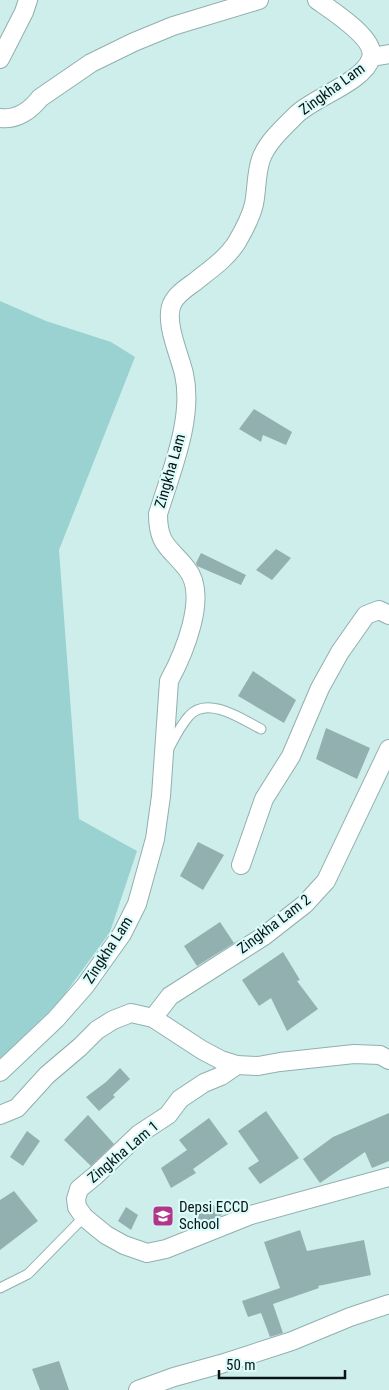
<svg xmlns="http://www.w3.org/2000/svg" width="389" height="1390" viewBox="0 0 389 1390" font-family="'Roboto Condensed',sans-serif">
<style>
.green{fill:#99d2d0}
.building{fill:#92b0af}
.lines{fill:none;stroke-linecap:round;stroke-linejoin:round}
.service-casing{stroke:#91afae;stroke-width:11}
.minor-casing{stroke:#91afae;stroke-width:20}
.service{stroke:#fff;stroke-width:9}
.minor{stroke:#fff;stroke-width:18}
.labels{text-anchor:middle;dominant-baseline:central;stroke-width:4.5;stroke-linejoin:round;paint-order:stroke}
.street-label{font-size:15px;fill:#091514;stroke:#dbfbfa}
.poi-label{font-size:15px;fill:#091514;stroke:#dbfbfa;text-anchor:start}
</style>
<rect width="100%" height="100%" fill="#ceeeec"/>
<path class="green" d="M0 301 46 321 111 342 135 357 59 550 79 819 137 851 110 932 59 1002 0 1059Z"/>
<g class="building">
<path d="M254 409 292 432 286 445 263 435 261 442 239 429Z"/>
<path d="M276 549 291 558 272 580 256 570Z"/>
<path d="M201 553 246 575 241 585 197 566 196 563Z"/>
<path d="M253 671 296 700 284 723 238 696Z"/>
<path d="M326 728 370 748 357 779 316 759Z"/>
<path d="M198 842 224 855 203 890 180 876Z"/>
<path d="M220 922 234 943 197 966 184 946Z"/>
<path d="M283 952 300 980 297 981 318 1009 287 1031 271 998 259 1006 242 980Z"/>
<path d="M120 1068 130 1079 113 1095 115 1097 99 1111 86 1097 106 1082Z"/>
<path d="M266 1111 299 1158 260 1184 248 1168 259 1161 238 1131Z"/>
<path d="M389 1113V1161L372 1168 365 1152 320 1183 303 1159 333 1137Z"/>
<path d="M88 1115 114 1144 91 1166 64 1140Z"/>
<path d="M209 1118 228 1144 193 1169 196 1173 171 1188 161 1168 187 1150 179 1140Z"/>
<path d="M27 1131 40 1141 23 1166 10 1157Z"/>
<path d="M14 1191 38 1221 0 1250V1200Z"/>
<path d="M210 1201 222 1215 200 1224 196 1215 202 1212 200 1207Z"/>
<path d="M126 1207 138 1215 131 1230 118 1221Z"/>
<path d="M300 1230 307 1251 364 1240 371 1275 318 1286 319 1288 273 1304 283 1333 270 1337 261 1313 248 1317 242 1301 280 1288 264 1242Z"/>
<path d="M59 1361 69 1390H40L32 1369Z"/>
</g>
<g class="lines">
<g class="service-casing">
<g id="service">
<path d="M168 750C174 739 180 726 189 716 207 695 242 719 261 729"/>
<path d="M0 1288 28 1274 84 1217"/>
</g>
</g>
<g class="minor-casing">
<g id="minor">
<path d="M372 57 389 54"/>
<path d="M0 59 24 12 28 0"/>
<path d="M0 118C16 120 30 111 40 98L91 63 134 42 173 26 259 0"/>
<path d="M241 865 264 799 291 756 320 688 340 652 366 615 379 610 389 615"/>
<path d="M153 1018 170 996 264 936 305 904 326 881 389 749"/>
<path d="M237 1065 221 1076 204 1083 180 1099 168 1115 139 1134 96 1175 79 1189 76 1199 77 1207 84 1217 106 1235 124 1245 147 1253 166 1249 251 1215 389 1177"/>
<path d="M0 1072 56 1019 85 986 122 934 137 904 155 839 161 796 169 681C183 655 209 596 187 569 170 547 158 546 158 514 171 472 194 418 184 374 180 356 164 322 172 304 176 294 188 287 196 281 211 269 227 258 237 242 244 230 251 217 254 204 257 189 256 173 261 159 267 142 284 127 296 115 314 97 364 82 371 58 377 39 331 10 317 0"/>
<path d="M0 1115 17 1108 47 1075 80 1047 97 1030 113 1020 131 1013 153 1018 202 1050 221 1060 237 1065 258 1066 280 1062 354 1054 380 1055 389 1060"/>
<path d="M138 1390 174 1377 221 1364 292 1341 350 1317 389 1304"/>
</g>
</g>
<use href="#service" class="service"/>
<use href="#minor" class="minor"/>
</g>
<defs>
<g id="school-square" transform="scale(1.125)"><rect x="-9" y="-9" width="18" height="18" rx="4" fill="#b03689" stroke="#dbfbfa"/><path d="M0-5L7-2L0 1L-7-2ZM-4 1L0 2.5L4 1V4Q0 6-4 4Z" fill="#fff"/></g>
</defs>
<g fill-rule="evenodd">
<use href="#school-square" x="163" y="1216"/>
</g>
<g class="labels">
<g class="street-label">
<text transform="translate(332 89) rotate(-36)">Zingkha Lam</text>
<text transform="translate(170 471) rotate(-74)">Zingkha Lam</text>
<text transform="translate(274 924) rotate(-37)">Zingkha Lam 2</text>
<text transform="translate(108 950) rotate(-57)">Zingkha Lam</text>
<text transform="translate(123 1152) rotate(-40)">Zingkha Lam 1</text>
</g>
<g class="poi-label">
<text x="179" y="1207">Depsi ECCD<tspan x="179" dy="17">School</tspan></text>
</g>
</g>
<path d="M219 1370v8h126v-8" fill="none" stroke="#091514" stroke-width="2.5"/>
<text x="226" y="1370" font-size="15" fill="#091514" stroke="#dbfbfa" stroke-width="4" paint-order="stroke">50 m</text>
</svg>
